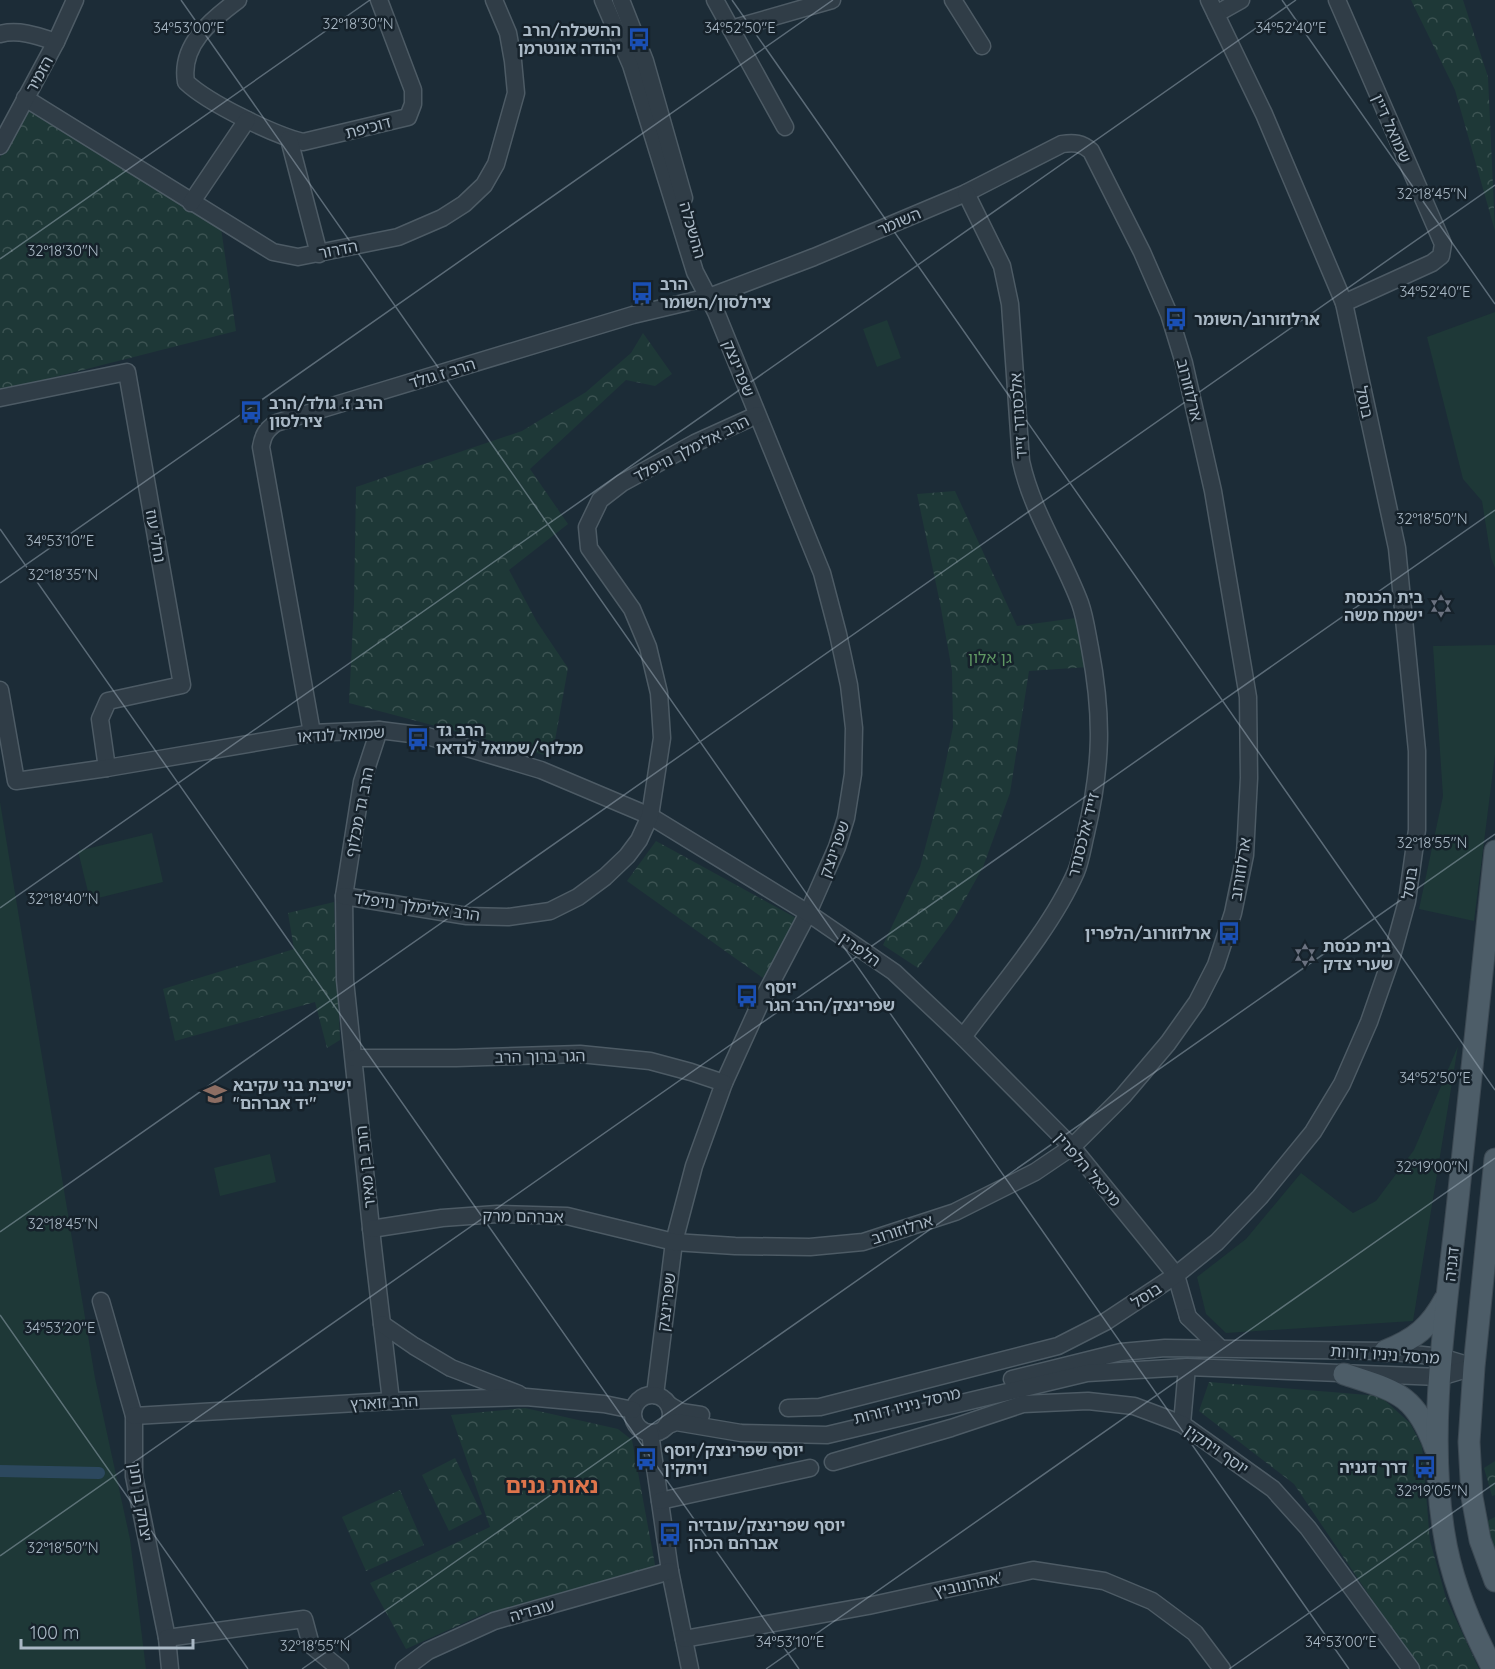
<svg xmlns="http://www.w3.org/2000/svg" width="1495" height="1669" viewBox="0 0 1495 1669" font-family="Quicksand,'Noto Sans Hebrew',sans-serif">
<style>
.grass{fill:#1e3837}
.forest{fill:url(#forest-crowns)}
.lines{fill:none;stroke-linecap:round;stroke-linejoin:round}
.canal{stroke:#2c485e;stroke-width:12}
.minor-casing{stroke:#4d5b65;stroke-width:19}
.major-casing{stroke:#3c4953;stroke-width:23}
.minor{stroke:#303d47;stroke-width:16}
.major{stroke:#4d5d68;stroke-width:21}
.ticks{fill:none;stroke:#a9b8c5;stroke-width:1.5;stroke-opacity:0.45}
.labels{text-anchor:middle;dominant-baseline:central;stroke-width:5;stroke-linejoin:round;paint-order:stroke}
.poi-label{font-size:16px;font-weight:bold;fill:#a9b8c5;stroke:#16222b;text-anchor:start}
.street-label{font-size:16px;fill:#a9b8c5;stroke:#16222b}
.park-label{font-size:16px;fill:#5f9763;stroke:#16222b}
.district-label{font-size:22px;font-weight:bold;fill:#de744b;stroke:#16222b}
.ticks-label{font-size:15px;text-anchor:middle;fill:#a9b8c5;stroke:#16222b;stroke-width:5;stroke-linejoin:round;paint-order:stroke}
</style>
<defs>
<pattern id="forest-crowns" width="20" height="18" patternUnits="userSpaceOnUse" patternTransform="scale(1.5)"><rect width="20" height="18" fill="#1e3837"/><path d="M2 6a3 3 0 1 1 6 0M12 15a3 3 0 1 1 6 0" fill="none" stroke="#3c5352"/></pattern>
</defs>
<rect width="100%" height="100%" fill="#1c2c37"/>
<g class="grass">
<path d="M1495 312V568L1491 558 1482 501 1463 479 1427 337Z"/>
<path d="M887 320 901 358 877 367 863 329Z"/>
<path d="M1495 645V755L1474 921 1419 909 1443 796 1433 646Z"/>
<path d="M0 802 95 1378 130 1539 146 1669H0Z"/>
<path d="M152 833 163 882 90 900 78 851Z"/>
<path d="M1458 1046 1413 1321 1226 1333 1206 1314 1197 1277 1246 1239 1301 1173 1353 1213 1376 1201 1414 1150Z"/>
<path d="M270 1154 276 1182 220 1196 214 1168Z"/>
</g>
<g class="forest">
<path d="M1411 0H1463L1488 77 1495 231 1455 90Z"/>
<path d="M25 109 221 228 236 331 0 391V158Z"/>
<path d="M643 333 672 374 655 386 626 380 530 469 568 524 509 570 537 622 568 668 552 757 349 703 354 604 356 487 522 431 586 392 631 353Z"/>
<path d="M955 491 1017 626 1076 618 1088 667 1029 671 1010 793 983 867 954 919 918 968 883 945 920 867 939 795 953 727 952 671 940 603 917 494Z"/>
<path d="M656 841 798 919 763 978 627 881Z"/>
<path d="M334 902 340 1040 327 1048 315 1002 175 1041 163 989 294 949 288 913Z"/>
<path d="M1209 1382 1380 1396 1410 1423 1422 1446 1430 1541 1446 1598 1479 1669H1419L1294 1484 1199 1411Z"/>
<path d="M525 1408 618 1429 632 1440 656 1570 486 1613 406 1649 370 1583 490 1527 451 1415Z"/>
<path d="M455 1458 482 1514 449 1531 422 1475Z"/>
<path d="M1495 1461V1495L1492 1496 1484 1468Z"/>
<path d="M400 1490 424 1545 366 1571 342 1517Z"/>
<path d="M1495 1517V1549L1485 1522Z"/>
</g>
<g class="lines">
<path class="canal" d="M0 1471 99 1473"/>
<g class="minor-casing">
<g id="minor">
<path d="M238 0C211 20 180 45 186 82 208 103 274 135 303 142L408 117 413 104V90L379 0"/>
<path d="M603 0 631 65 695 272 716 312 822 573 838 634 849 685 854 728 853 774 846 818 837 847 808 913 759 1006 724 1083 694 1166 674 1242 655 1395"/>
<path d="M621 0 645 61 684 198"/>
<path d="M715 0 785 127"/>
<path d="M953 0 982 46"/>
<path d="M1337 0 1443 244 1441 256 1432 263 1344 303"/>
<path d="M1216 14 1241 0"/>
<path d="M731 29 832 0"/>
<path d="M0 34C19 29 38 36 56 42"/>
<path d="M25 98 273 252 298 257 398 237 442 218 464 204 484 185 496 164 516 93 513 61 508 33 494 0"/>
<path d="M289 139 319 254"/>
<path d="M0 146 56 42 75 0"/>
<path d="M191 203 247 120"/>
<path d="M0 398 127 372 182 685 108 701 100 719 107 768"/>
<path d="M0 690 16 781 107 768 312 733 379 730 427 736 541 770 650 816 808 913 894 972 963 1037 1072 1147 1176 1275 1188 1317"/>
<path d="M379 730 362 782 344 896 345 980 373 1247 391 1401"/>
<path d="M312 733 261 447C263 435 266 430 276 423L633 315 709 297 814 257 966 193 1062 144C1074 142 1082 143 1091 151L1142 252 1169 314 1184 363 1213 491 1248 697 1249 778 1245 855 1233 913 1216 965 1197 1002 1168 1043 1123 1096 1072 1147 1035 1172 955 1212 863 1242 810 1247 735 1246 674 1242 567 1216 497 1214 442 1218 371 1229"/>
<path d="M344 896 467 916 508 917 550 911 578 897 605 877 627 856 639 840 650 816 662 738 659 693 648 647 632 609 589 548 587 527 600 500 622 483 695 443 757 415"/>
<path d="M963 1037C1000 987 1051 929 1076 872 1081 860 1083 845 1086 833 1102 765 1103 716 1090 648 1087 633 1085 617 1080 603 1062 555 1032 512 1021 461L1010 304 1002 266 966 193"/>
<path d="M354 1058H456L580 1054 650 1061 691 1072 724 1083"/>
<path d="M101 1301 134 1416V1476L167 1638 170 1669"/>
<path d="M1188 1317 1220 1348"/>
<path d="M382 1324 414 1346 451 1368 519 1394"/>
<path d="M1012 1379 1121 1352 1165 1348 1385 1351 1441 1357 1474 1367"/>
<circle cx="652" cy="1414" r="19"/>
<path d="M669 1405 681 1412 701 1415"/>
<path d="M788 1408 820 1407 1058 1346 1105 1322 1176 1275 1217 1242 1260 1197 1313 1132 1342 1084 1369 1022 1392 956 1407 901 1417 830V751L1397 548 1344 303 1264 114 1209 0"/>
<path d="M134 1416 391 1401 526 1397 604 1404 633 1410"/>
<path d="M1182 1424 1187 1367"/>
<path d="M666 1426 676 1422 741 1433 827 1435 1087 1373 1187 1367 1440 1377 1474 1367"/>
<path d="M650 1433 670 1571 690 1669"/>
<path d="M833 1462 951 1428 1023 1404 1088 1401 1134 1406 1182 1424 1273 1489 1308 1528 1411 1669"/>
<path d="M660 1501 810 1468"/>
<path d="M167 1638 304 1619 311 1645 340 1669"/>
<path d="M684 1639 868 1606 1033 1570 1104 1581 1152 1601 1195 1633 1222 1669"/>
<path d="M404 1669 428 1651 494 1621 670 1571"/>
</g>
</g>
<g class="major-casing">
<g id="major">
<path d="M1495 1159 1474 1367 1469 1442 1472 1497 1480 1540 1495 1581"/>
<path d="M1385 1351C1415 1339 1430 1327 1445 1299"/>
<path d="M1344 1374C1395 1391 1415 1393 1435 1448"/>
<path d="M1493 1669C1471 1627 1451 1580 1444 1533 1426 1424 1448 1299 1459 1190 1471 1077 1483 964 1495 851"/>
</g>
</g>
<use href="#minor" class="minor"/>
<use href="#major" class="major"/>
</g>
<path class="ticks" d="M181 0 1349 1669M732 0 1495 1090M1282 0 1495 304M0 259 370 0M0 529 799 1669M0 583 833 0M0 908 1296 0M0 1232 1495 185M0 1315 248 1669M0 1556 1495 510M302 1669 1495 834M766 1669 1495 1158M1229 1669 1495 1483"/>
<defs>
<g id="bus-bare" transform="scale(1.8)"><path d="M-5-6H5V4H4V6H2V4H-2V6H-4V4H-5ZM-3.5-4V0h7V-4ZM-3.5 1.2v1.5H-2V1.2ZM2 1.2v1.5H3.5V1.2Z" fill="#1a4fb4" stroke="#16222b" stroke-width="2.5" paint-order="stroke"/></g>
<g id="synagogue-bare" transform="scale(1.8)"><path d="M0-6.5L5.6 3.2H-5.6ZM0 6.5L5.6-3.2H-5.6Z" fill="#6b7280" stroke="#16222b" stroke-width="2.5" paint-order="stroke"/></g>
<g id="school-bare" transform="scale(1.8)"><path d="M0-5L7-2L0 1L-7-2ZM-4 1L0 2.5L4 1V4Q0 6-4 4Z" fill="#8d6e63" stroke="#16222b" stroke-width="2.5" paint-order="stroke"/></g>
</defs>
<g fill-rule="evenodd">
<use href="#bus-bare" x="639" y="39"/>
<use href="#bus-bare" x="642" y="293"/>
<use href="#bus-bare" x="1176" y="319"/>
<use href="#bus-bare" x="251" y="412"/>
<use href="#synagogue-bare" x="1441" y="606"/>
<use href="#bus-bare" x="418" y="739"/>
<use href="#bus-bare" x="1229" y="933"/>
<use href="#synagogue-bare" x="1305" y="955"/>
<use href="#bus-bare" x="747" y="996"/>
<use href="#school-bare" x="215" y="1094"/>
<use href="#bus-bare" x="646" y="1459"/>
<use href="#bus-bare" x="1425" y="1467"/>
<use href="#bus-bare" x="670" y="1534"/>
</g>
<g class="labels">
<g class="poi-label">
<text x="621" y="30" text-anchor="end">ההשכלה/הרב<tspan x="621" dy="18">יהודה אונטרמן</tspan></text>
<text x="660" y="284">הרב<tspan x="660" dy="18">צירלסון/השומר</tspan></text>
<text x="1194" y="319">ארלוזורוב/השומר</text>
<text x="269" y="403">הרב ז. גולד/הרב<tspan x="269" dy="18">צירלסון</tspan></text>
<text x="1423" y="597" text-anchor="end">בית הכנסת<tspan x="1423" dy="18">ישמח משה</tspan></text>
<text x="436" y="730">הרב גד<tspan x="436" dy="18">מכלוף/שמואל לנדאו</tspan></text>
<text x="1211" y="933" text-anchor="end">ארלוזורוב/הלפרין</text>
<text x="1323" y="946">בית כנסת<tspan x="1323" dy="18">שערי צדק</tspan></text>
<text x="765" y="987">יוסף<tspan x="765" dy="18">שפרינצק/הרב הגר</tspan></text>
<text x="233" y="1085">ישיבת בני עקיבא<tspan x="233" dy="18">"יד אברהם"</tspan></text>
<text x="664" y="1450">יוסף שפרינצק/יוסף<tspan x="664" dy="18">ויתקין</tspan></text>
<text x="1407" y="1467" text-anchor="end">דרך דגניה</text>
<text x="688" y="1525">יוסף שפרינצק/עובדיה<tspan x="688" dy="18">אברהם הכהן</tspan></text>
</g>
<g class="street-label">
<text transform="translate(39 74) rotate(-61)">הזמיר</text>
<text transform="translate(368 127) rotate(-15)">דוכיפת</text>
<text transform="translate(1392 128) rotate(66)">שמואל דיין</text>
<text transform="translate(899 221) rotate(-23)">השומר</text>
<text transform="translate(693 230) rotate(74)">ההשכלה</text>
<text transform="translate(338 249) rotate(-11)">הדרור</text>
<text transform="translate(739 368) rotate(68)">שפרינצק</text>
<text transform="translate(442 373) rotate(-17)">הרב ז גולד</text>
<text transform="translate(1190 390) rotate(76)">ארלוזורוב</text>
<text transform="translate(1365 402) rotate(78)">בוסל</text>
<text transform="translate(1018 416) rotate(-94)">אלכסנדר זייד</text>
<text transform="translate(691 448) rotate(-27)">הרב אלימלך נויפלד</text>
<text transform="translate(156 536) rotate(80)">נחלי עוז</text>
<text transform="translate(341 734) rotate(-3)">שמואל לנדאו</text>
<text transform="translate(359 812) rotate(-79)">הרב גד מכלוף</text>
<text transform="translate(1083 835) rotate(-76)">זייד אלכסנדר</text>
<text transform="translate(834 849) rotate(-70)">שפרינצק</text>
<text transform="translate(1240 869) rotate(-81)">ארלוזורוב</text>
<text transform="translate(1409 883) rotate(-81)">בוסל</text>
<text transform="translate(417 906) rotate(8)">הרב אלימלך נויפלד</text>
<text transform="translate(860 949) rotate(35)">הלפרין</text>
<text transform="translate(540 1056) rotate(-1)">הגר ברוך הרב</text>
<text transform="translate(365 1167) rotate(-96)">הרב בן מאיר</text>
<text transform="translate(1088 1169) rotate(49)">מיכאל הלפרין</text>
<text transform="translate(523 1216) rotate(1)">אברהם מרק</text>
<text transform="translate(902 1229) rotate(-18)">ארלוזורוב</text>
<text transform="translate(1451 1264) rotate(-84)">דגניה</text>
<text transform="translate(1146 1295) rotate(-33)">בוסל</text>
<text transform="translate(666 1302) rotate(-83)">שפרינצק</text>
<text transform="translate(1385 1354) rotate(4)">מרסל ניניו דורות</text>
<text transform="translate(384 1402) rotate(-3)">הרב זוארץ</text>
<text transform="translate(907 1405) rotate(-14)">מרסל ניניו דורות</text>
<text transform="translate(1217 1449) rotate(35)">יוסף ויתקין</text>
<text transform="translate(141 1502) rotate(81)">יצחק בן חנן</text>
<text transform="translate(968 1584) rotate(-12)">אהרונוביץ'</text>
<text transform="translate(532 1610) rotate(-16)">עובדיה</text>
</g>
<g class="park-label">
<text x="990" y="657">גן אלון</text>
</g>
<g class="district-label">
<text x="552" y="1485">נאות גנים</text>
</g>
</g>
<g class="ticks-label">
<text x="358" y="29">32°18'30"N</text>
<text x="189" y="33">34°53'00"E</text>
<text x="740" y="33">34°52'50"E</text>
<text x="1291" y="33">34°52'40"E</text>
<text x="1432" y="199">32°18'45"N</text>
<text x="63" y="256">32°18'30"N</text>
<text x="1435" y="297">34°52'40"E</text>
<text x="1432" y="524">32°18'50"N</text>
<text x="60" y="546">34°53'10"E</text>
<text x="63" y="580">32°18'35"N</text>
<text x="1432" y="848">32°18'55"N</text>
<text x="63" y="904">32°18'40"N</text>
<text x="1435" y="1083">34°52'50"E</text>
<text x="1432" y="1172">32°19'00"N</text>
<text x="63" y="1229">32°18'45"N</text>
<text x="60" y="1333">34°53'20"E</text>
<text x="1432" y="1496">32°19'05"N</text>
<text x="63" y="1553">32°18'50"N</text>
<text x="790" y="1647">34°53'10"E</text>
<text x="1341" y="1647">34°53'00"E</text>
<text x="315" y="1651">32°18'55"N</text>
</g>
<path d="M21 1639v9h172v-9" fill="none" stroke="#a9b8c5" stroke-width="3"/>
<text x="30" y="1639" font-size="18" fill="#a9b8c5" stroke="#16222b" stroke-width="4.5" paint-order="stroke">100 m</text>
</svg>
